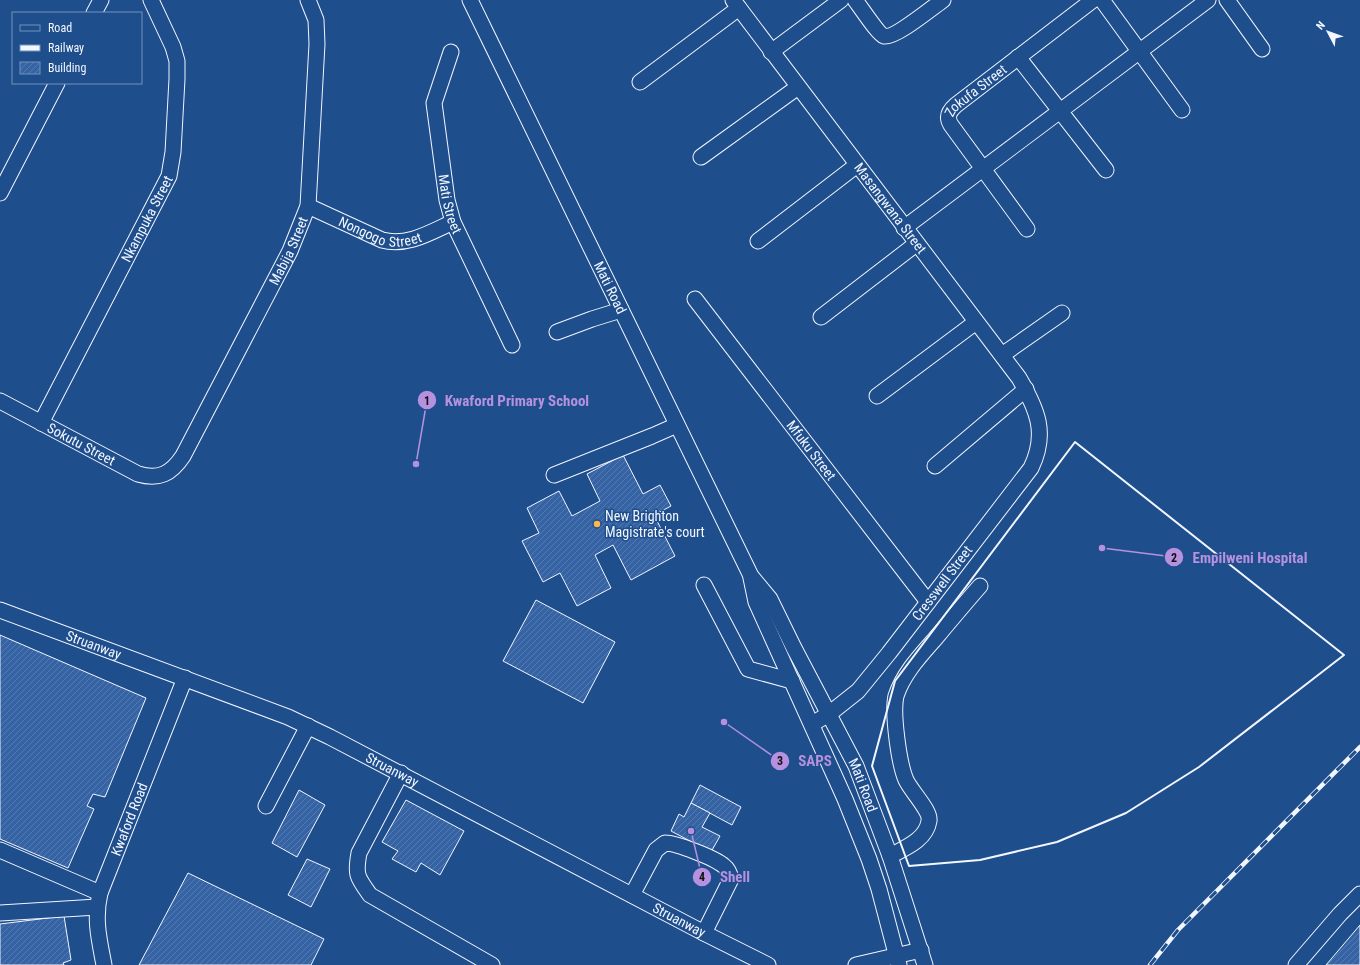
<svg xmlns="http://www.w3.org/2000/svg" width="1360" height="965" viewBox="0 0 1360 965" font-family="'Roboto Condensed',sans-serif">
<style>
.building{fill:url(#building-hatch);stroke:#f2f6ff}
.lines{fill:none;stroke-linecap:round;stroke-linejoin:round}
.minor-casing{stroke:#f2f6ff;stroke-width:17}
.minor{stroke:#1f4e8c;stroke-width:15}
.rail-casing{stroke:#f2f6ff;stroke-width:4.5}
.rail{stroke:#1f4e8c;stroke-width:3;stroke-dasharray:9;stroke-linecap:butt}
.wall{stroke:#f2f6ff;stroke-width:2}
.poi-dot{fill:#ffb74d;stroke:#1f4e8c;stroke-width:1.5}
.labels{text-anchor:middle;dominant-baseline:central;stroke-width:3;stroke-linejoin:round;paint-order:stroke}
.street-label{font-size:14px;fill:#f2f6ff;stroke:#1f4e8c}
.poi-label{font-size:14px;fill:#f2f6ff;stroke:#1f4e8c;text-anchor:start}
.leader{fill:none;stroke:#b691df;stroke-width:1.5}
.callout-dot{fill:#b691df;stroke:#1f4e8c;stroke-width:1.5}
.mark-label{font-size:12px;text-anchor:middle;font-weight:bold;fill:#111}
.callout-label{font-size:15px;text-anchor:middle;font-weight:bold;fill:#b691df;stroke:#1f4e8c;stroke-width:3;stroke-linejoin:round;paint-order:stroke}
</style>
<defs>
<pattern id="building-hatch" width="6" height="6" patternUnits="userSpaceOnUse"><rect width="6" height="6" fill="#3563a3"/><path d="M-1 1l2-2M0 6l6-6M5 7l2-2" fill="none" stroke="#537ab1"/></pattern>
</defs>
<rect width="100%" height="100%" fill="#1f4e8c"/>
<g class="building">
<path d="M623 455 643 494 660 485 671 506 654 515 675 556 631 580 613 545 595 555 611 588 577 606 560 573 543 582 522 541 539 533 527 508 559 491 572 516 600 501 587 474Z"/>
<path d="M536 600 615 642 583 703 503 661Z"/>
<path d="M0 635 146 698 105 797 93 794 87 806 94 809 68 868 0 839Z"/>
<path d="M700 785 741 807 732 825 691 803Z"/>
<path d="M299 790 325 805 297 857 272 843Z"/>
<path d="M406 800 464 831 440 875 421 863 416 872 392 859 398 851 382 842Z"/>
<path d="M691 803 710 813 702 827 720 836 711 852 671 831 679 814 684 817Z"/>
<path d="M307 859 330 869 311 907 288 895Z"/>
<path d="M188 873 324 939 311 965H139Z"/>
<path d="M64 916 71 960 63 963 64 965H0V924Z"/>
<path d="M1360 925V965H1326Z"/>
</g>
<g class="lines">
<g class="minor-casing">
<g id="minor">
<path id="s1" d="M470 0 751 576 770 599 794 648 856 766 890 856 925 965"/>
<path id="s2" d="M733 0 1019 378C1037 409 1048 433 1031 468L889 653 858 691 829 714 812 724"/>
<path d="M855 0C860 6 878 34 884 36 894 39 933 7 943 0"/>
<path d="M1102 0 1182 110"/>
<path d="M1227 0 1262 49"/>
<path d="M94 13 101 0"/>
<path id="s3" d="M451 52 434 103 447 200 453 222 512 345"/>
<path d="M771 52 841 0"/>
<path d="M1018 57 1106 170"/>
<path d="M640 82 739 8"/>
<path d="M701 157 798 87"/>
<path d="M0 193 57 83"/>
<path id="s4" d="M308 206 382 240C407 247 431 232 453 222"/>
<path d="M904 228 1208 0"/>
<path id="s5" d="M1027 229 951 125C946 117 949 111 956 105L1093 0"/>
<path d="M758 241 857 165"/>
<path id="s6" d="M695 299 928 602"/>
<path d="M821 317 916 244"/>
<path d="M557 332 592 319 621 310"/>
<path d="M1002 355 1062 313"/>
<path d="M877 396 976 322"/>
<path id="s7" d="M0 401 138 474C159 480 171 474 183 456L290 251 308 206 317 44 316 20 308 0"/>
<path id="s8" d="M41 423 169 176 173 152 177 79V61L173 47 151 0"/>
<path d="M935 466 1026 389"/>
<path d="M554 475 652 436 677 425"/>
<path d="M751 578 756 602 845 799 869 859 879 889 899 965"/>
<path d="M704 585 748 669 792 681"/>
<path id="s9" d="M0 610 288 717 330 737 704 933 768 965"/>
<path d="M401 773 359 853C355 875 357 877 370 895L492 965"/>
<path d="M266 806 308 726"/>
<path d="M0 850 100 893"/>
<path d="M890 856C905 848 926 840 929 821 931 811 911 791 906 780 899 764 892 713 896 696 903 674 920 656 935 639 950 621 965 603 980 586"/>
<path d="M632 895 656 850 665 843C676 843 715 858 724 866 728 869 730 874 731 879L704 933"/>
<path d="M0 913 97 907"/>
<path id="s10" d="M104 965C99 939 94 919 100 893L185 678"/>
<path d="M856 965 921 950"/>
<path d="M1296 965 1340 914 1360 894"/>
</g>
</g>
<use href="#minor" class="minor"/>
<g class="rail-casing">
<path id="rail" d="M1150 965 1178 930 1360 747"/>
</g>
<use href="#rail" class="rail"/>
<path class="wall" d="M1075 442 1344 655 1199 767 1126 813 1057 842 980 860 909 866 872 766 895 681Z"/>
</g>
<circle class="poi-dot" cx="597" cy="524" r="4"/>
<g class="labels">
<g class="street-label">
<text stroke="none"><textPath href="#s5" startOffset="176">Zokufa Street</textPath></text>
<text stroke="none"><textPath href="#s3" startOffset="156">Mati Street</textPath></text>
<text stroke="none"><textPath href="#s2" startOffset="261">Masangwana Street</textPath></text>
<text stroke="none"><textPath href="#s8" startOffset="230">Nkampuka Street</textPath></text>
<text stroke="none"><textPath href="#s4" startOffset="78">Nongogo Street</textPath></text>
<text stroke="none"><textPath href="#s7" startOffset="440">Mabija Street</textPath></text>
<text stroke="none"><textPath href="#s1" startOffset="320">Mati Road</textPath></text>
<text stroke="none"><textPath href="#s7" startOffset="92">Sokutu Street</textPath></text>
<text stroke="none"><textPath href="#s6" startOffset="191">Mfuku Street</textPath></text>
<text transform="translate(942 583) rotate(-53)">Cresswell Street</text>
<text stroke="none"><textPath href="#s9" startOffset="100">Struanway</textPath></text>
<text stroke="none"><textPath href="#s9" startOffset="424">Struanway</textPath></text>
<text stroke="none"><textPath href="#s1" startOffset="879">Mati Road</textPath></text>
<text stroke="none"><textPath href="#s10" startOffset="152">Kwaford Road</textPath></text>
<text stroke="none"><textPath href="#s9" startOffset="748">Struanway</textPath></text>
</g>
<g class="poi-label">
<text x="605" y="516">New Brighton<tspan x="605" dy="16">Magistrate's court</tspan></text>
</g>
</g>
<path class="leader" d="M416 464L427 400M1102 548L1174 557M724 722L780 761M691 831L702 877"/>
<g class="callout-dot">
<circle cx="416" cy="464" r="4"/>
<circle cx="1102" cy="548" r="4"/>
<circle cx="724" cy="722" r="4"/>
<circle cx="691" cy="831" r="4"/>
<circle cx="427" cy="400" r="10"/>
<circle cx="1174" cy="557" r="10"/>
<circle cx="780" cy="761" r="10"/>
<circle cx="702" cy="877" r="10"/>
</g>
<g class="mark-label">
<text x="427" y="405">1</text>
<text x="1174" y="562">2</text>
<text x="780" y="765">3</text>
<text x="702" y="881">4</text>
</g>
<g class="callout-label">
<text x="517" y="406">Kwaford Primary School</text>
<text x="1250" y="563">Empilweni Hospital</text>
<text x="815" y="766">SAPS</text>
<text x="735" y="882">Shell</text>
</g>
<rect x="12" y="12" width="130" height="72" fill="#1f4e8c" stroke="#7391ba"/>
<rect x="20" y="25" width="20" height="6" fill="#1f4e8c" stroke="#7391ba"/>
<text x="48" y="32" font-size="12" fill="#f2f6ff">Road</text>
<rect x="20" y="45" width="20" height="6" fill="#f2f6ff" stroke="#7391ba"/>
<text x="48" y="52" font-size="12" fill="#f2f6ff">Railway</text>
<rect x="20" y="62" width="20" height="12" fill="url(#building-hatch)" stroke="#7391ba"/>
<text x="48" y="72" font-size="12" fill="#f2f6ff">Building</text>
<g transform="translate(1328 32) rotate(311)" stroke="#1f4e8c" stroke-width="3" paint-order="stroke">
<path d="M0-3L7 15L0 10L-7 15Z" fill="#f2f6ff"/>
<text y="-6" font-size="11" font-weight="bold" text-anchor="middle" fill="#f2f6ff">N</text>
</g>
</svg>
